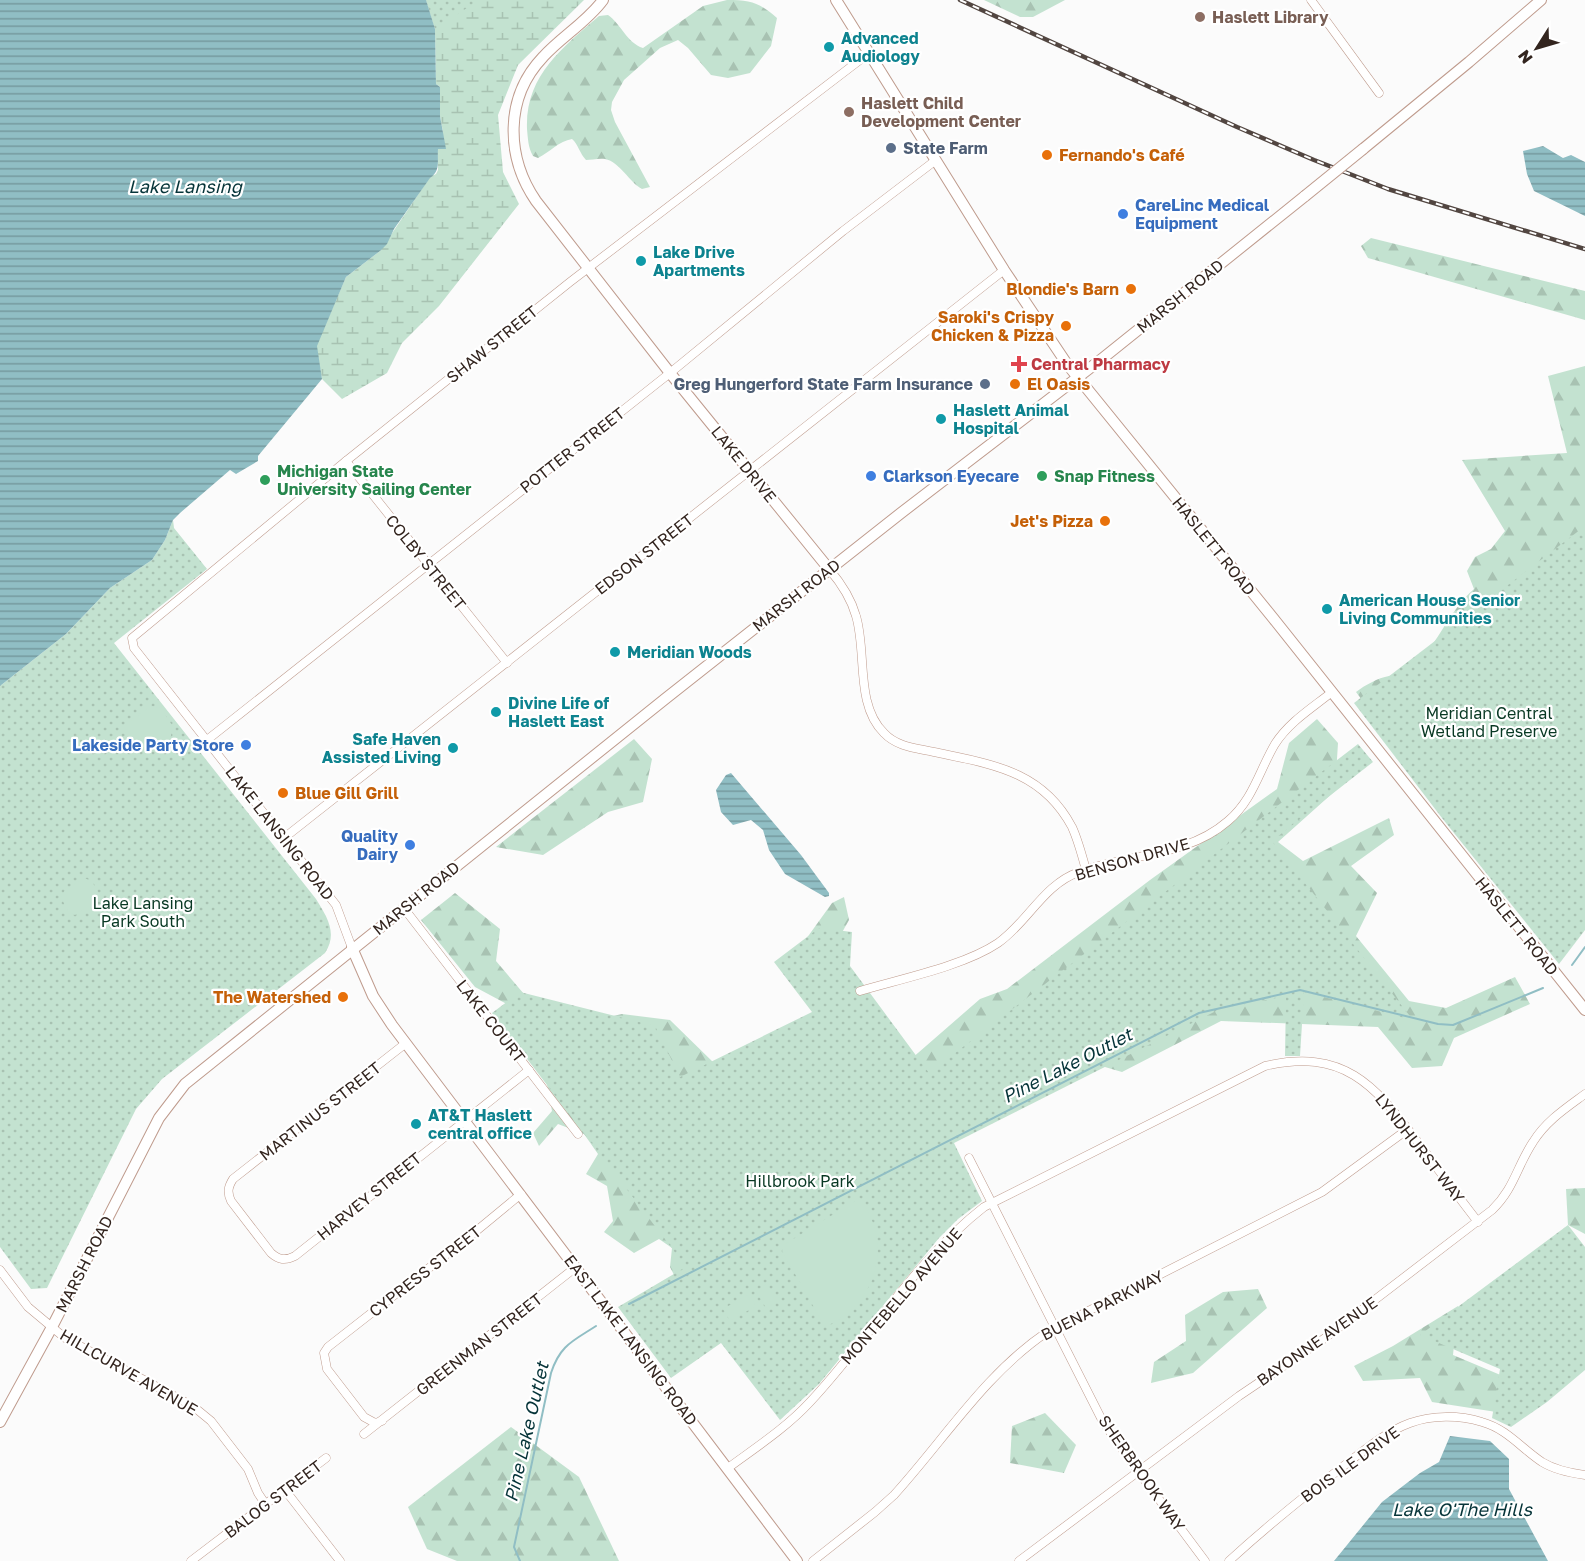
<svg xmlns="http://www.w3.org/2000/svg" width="1585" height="1561" viewBox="0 0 1585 1561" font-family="'Golos Text',sans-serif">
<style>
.forest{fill:url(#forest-firs)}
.wetland{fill:url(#wetland-marsh)}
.park{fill:url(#park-dots)}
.pitch{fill:#c3e2d0}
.water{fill:url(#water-rules)}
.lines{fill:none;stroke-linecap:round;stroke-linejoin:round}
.stream{stroke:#90bec4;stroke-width:2}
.street-casing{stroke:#bf9b8d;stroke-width:9}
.secondary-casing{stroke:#bf9b8d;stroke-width:12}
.street{stroke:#fff;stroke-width:8}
.secondary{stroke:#fff;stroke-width:10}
.rail-casing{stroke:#524641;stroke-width:4.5}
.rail{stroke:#fff;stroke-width:2;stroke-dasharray:7;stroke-linecap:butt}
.secondary-bridge-casing{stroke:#bf9b8d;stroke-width:12;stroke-linecap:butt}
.secondary-bridge{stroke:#fff;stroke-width:10}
.education-dot{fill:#8d6e63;stroke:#fff;stroke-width:2}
.culture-dot{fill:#0f9aa8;stroke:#fff;stroke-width:2}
.service-dot{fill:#5c6f8a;stroke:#fff;stroke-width:2}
.food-dot{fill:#e8710a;stroke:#fff;stroke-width:2}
.shop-dot{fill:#3f7fe0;stroke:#fff;stroke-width:2}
.health-dot{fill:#e0444e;stroke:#fff;stroke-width:2}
.leisure-dot{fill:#2e9e5b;stroke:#fff;stroke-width:2}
.labels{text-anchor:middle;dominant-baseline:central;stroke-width:4.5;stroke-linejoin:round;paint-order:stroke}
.education-label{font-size:16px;font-weight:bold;fill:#785e54;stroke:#fff;text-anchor:start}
.culture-label{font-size:16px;font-weight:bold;fill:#0d838f;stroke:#fff;text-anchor:start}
.service-label{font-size:16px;font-weight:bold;fill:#4e5e75;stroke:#fff;text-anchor:start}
.food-label{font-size:16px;font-weight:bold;fill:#c56008;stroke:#fff;text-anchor:end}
.shop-label{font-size:16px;font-weight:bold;fill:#366cbe;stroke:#fff;text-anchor:start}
.street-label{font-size:16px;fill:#33251f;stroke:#fff}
.health-label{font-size:16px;font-weight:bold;fill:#be3a42;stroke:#fff;text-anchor:start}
.leisure-label{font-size:16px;font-weight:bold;fill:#27864d;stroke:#fff;text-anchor:start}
.park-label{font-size:16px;fill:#083823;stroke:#fff}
.water-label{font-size:18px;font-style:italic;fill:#063439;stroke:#fff}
</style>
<defs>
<pattern id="forest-firs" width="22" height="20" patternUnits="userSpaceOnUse" patternTransform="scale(1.5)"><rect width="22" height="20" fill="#c3e2d0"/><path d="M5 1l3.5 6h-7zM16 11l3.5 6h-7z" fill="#a8c2b2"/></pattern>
<pattern id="wetland-marsh" width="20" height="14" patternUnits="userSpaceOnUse" patternTransform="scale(1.5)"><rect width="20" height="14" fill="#c3e2d0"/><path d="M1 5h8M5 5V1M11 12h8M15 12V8" fill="none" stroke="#a8c2b2"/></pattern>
<pattern id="park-dots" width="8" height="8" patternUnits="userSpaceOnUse" patternTransform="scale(1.5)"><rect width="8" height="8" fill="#c3e2d0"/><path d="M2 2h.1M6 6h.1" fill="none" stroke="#a8c2b2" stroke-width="1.8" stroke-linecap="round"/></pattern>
<pattern id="water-rules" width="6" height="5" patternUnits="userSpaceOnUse" patternTransform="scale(1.5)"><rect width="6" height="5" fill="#90bec4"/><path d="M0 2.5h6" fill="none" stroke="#769a9f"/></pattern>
</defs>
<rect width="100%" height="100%" fill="#fbfbfb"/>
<g class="forest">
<path d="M727 0C751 0 760 3 777 18L771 46 750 73 728 78 711 75 688 48 678 40 660 48 624 80 612 102 611 110 615 122 650 187 642 189C629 182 620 162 605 159 599 158 591 160 586 160 580 154 578 144 572 139 559 141 550 152 538 158L533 156C528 147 528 139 527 129 525 76 562 48 599 16L608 15C621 24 627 43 643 48L703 6Z"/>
<path d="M984 0H1065L1033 17H1020Z"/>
<path d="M1371 238 1585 291V320L1368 258 1361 246Z"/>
<path d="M1585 366V666L1398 748 1356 692C1365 685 1378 678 1389 676 1396 674 1402 676 1407 672 1436 651 1447 612 1474 589L1467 571 1475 557 1491 549 1505 531 1462 460 1567 453 1548 376Z"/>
<path d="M1317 719 1338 743 1335 791 1278 842 1303 861 1389 818 1394 835 1351 866 1377 893 1356 936 1409 1001 1446 1008 1515 977 1530 1004 1454 1038 1442 1066 1412 1068 1378 1027 1221 1021 1122 1072 1081 1060 682 1291 670 1267 672 1248 659 1239 634 1253 604 1232 613 1221 607 1186 586 1174 598 1154 584 1134 558 1124 539 1146 533 1133 552 1111 544 1068 514 1008 475 987 421 920 455 893 500 929 496 961 524 994 582 1023 622 1014 670 1020 715 1064 903 1066 980 999 1007 989 1150 880 1277 789 1289 743Z"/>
<path d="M634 739 652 759 643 802 608 812 543 855 496 847Z"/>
<path d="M844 897 849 920 830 954 791 960 832 903Z"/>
<path d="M1585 1188V1234L1568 1225 1566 1189Z"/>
<path d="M1258 1289 1267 1308 1193 1373 1151 1383 1154 1362 1186 1341 1185 1315 1223 1292Z"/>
<path d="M1458 1306 1453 1355 1550 1396 1522 1416 1432 1402 1420 1378 1363 1381 1354 1366 1393 1346Z"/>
<path d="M1045 1413 1076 1445 1064 1473 1010 1463 1012 1426Z"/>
<path d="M511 1427 579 1477 619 1561H457L427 1549 408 1507Z"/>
</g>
<path class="wetland" d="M426 0H584L518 65 498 115 503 172 519 204 439 306 402 343 387 373 342 399 322 379 316 346 346 277 380 251 430 177 436 174 438 170 437 149 443 132 440 116V87L436 84 435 29Z"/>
<g class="park">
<path d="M426 0H479L435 29Z"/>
<path d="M173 520 174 528 207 569 114 643 316 899C327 917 338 933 325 953L162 1079 136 1109 47 1288 31 1289 0 1247V686L66 634 110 588 152 560 165 540Z"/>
<path d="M1585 526V930L1559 964 1442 818 1354 703Z"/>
<path d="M1358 744 1373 762 1272 841 1413 1020 1304 992 1300 1056H1285L1286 996 1220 1009 954 1143 982 1201 958 1219 939 1238 819 1384 780 1420 721 1343 671 1378 618 1307 684 1268 674 1251 492 1013 520 992 655 1026 680 1077 812 1012 774 962 819 928 852 932 850 966 929 1073Z"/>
<path d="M1568 1225 1585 1247V1370L1547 1402 1511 1427 1492 1418 1500 1369 1420 1335Z"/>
</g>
<g class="pitch">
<path d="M151 706 161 708 172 725 171 736 148 755 140 749 127 733V723Z"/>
<path d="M84 878 92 881 99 895 97 901 75 915 68 912 61 897 65 890Z"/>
<path d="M860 1198C894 1246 877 1303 825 1327L782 1251 785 1244Z"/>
<path d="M767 1284 777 1302 766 1308 756 1291Z"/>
<path d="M749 1294 756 1306 730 1321 723 1309Z"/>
</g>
<g class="water">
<path d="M0 0H426L435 29 436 84 440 87V116L446 149H438C437 160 441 171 430 178L394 229 387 244 380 251 346 277 317 346 322 379 258 456V461L236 474 230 470 180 513 173 520 165 540 152 560 110 588 66 634 0 686Z"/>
<path d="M1543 146 1563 158 1571 155 1585 162V216L1534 191 1527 174 1523 151Z"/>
<path d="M731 773 801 855 829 893V896L825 897 785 874 769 850 763 830 751 820 733 825 721 812 716 790 726 775Z"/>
<path d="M1450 1436 1490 1441 1509 1459V1489L1548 1561H1334L1382 1502 1420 1473 1439 1462Z"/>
</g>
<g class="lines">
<g class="stream">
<path d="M1572 965 1585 947"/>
<path d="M629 1304 1199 1013 1300 990 1438 1024 1453 1025 1543 988"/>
<path d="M520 1561 514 1547 551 1373C560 1345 573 1341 596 1326"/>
</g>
<g class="street-casing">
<g id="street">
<path d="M1311 0 1379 93"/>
<path d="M346 461 507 663"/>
<path d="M829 569C841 583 851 598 856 616 867 652 855 705 884 733 897 747 916 748 934 752 990 764 1042 770 1072 827 1078 840 1082 855 1086 870"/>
<path d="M207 740 670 373 843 231 936 160"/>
<path d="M284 838 1004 270"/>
<path d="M403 907 578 1134"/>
<path d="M352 948 336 905 134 648 132 638 346 461 570 282 869 53"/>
<path d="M860 991C900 979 964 966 998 943 1027 923 1044 884 1079 872 1128 854 1187 857 1228 821 1253 800 1259 771 1275 744 1289 722 1312 708 1332 692"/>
<path d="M406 1043 233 1179C228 1187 227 1192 231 1201L271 1253C279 1260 285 1261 295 1256L529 1070"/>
<path d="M969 1158 1103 1422 1132 1463 1205 1561"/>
<path d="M0 1270 28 1307 65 1338 176 1397 194 1407 211 1421 248 1469 258 1493 266 1505"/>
<path d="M382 1421 375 1423 364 1417 327 1369 324 1353 328 1347 475 1232 521 1194"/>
<path d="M364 1434 576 1267"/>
<path d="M728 1468C755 1448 786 1428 810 1402 869 1339 915 1261 984 1207L1265 1066C1343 1048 1374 1084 1417 1141 1437 1168 1457 1195 1478 1222"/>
<path d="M285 1490 340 1561"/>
<path d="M191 1561 326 1458"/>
<path d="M813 1561 875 1512 894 1495C944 1440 985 1374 1047 1332L1322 1192 1408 1129"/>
<path d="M1019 1561 1239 1396 1325 1338 1492 1210C1514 1189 1517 1166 1533 1142 1546 1121 1566 1108 1585 1094"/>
<path d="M1229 1561C1265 1528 1302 1498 1341 1468 1362 1452 1385 1432 1410 1423 1432 1415 1459 1415 1482 1422 1507 1429 1521 1448 1542 1462 1555 1470 1570 1473 1585 1475"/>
</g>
</g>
<g class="secondary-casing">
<g id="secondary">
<path d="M603 0C587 22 561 37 543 57 504 98 506 157 536 201L670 373 829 569"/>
<path d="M836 0 1004 270 1067 364 1273 618 1585 1010"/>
<path d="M1363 149 1469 62 1541 0"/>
<path d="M352 948 373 996 392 1025 797 1561"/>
<path d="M0 1422 52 1327 159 1118 185 1084 665 699 901 513 1103 358 1305 196"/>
</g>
</g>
<use href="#street" class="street"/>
<use href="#secondary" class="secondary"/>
<g class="rail-casing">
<path id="rail" d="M960 0 1237 127 1314 160 1388 189 1585 249"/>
</g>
<use href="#rail" class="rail"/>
<g class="secondary-bridge-casing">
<path id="secondary-bridge" d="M1305 196 1363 149"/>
</g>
<use href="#secondary-bridge" class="secondary-bridge"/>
</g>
<g class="education-dot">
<circle cx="1200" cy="17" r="6"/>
<circle cx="849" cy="112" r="6"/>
</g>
<g class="culture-dot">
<circle cx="829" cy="47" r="6"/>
<circle cx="641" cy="261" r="6"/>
<circle cx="941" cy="419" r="6"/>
<circle cx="1327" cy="609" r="6"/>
<circle cx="615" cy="652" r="6"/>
<circle cx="496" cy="712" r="6"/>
<circle cx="453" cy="748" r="6"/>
<circle cx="416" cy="1124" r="6"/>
</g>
<g class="service-dot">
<circle cx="891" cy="148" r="6"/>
<circle cx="985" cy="384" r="6"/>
</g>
<g class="food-dot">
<circle cx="1047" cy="155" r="6"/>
<circle cx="1131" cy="289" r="6"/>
<circle cx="1066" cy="326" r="6"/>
<circle cx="1015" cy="384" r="6"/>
<circle cx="1105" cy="521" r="6"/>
<circle cx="283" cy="793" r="6"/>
<circle cx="343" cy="997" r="6"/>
</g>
<g class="shop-dot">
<circle cx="1123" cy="214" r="6"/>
<circle cx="871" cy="476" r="6"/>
<circle cx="246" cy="745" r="6"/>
<circle cx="410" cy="845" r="6"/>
</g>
<path class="health-dot" d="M1016 355h6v6h6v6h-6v6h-6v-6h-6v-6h6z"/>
<g class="leisure-dot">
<circle cx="1042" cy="476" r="6"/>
<circle cx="265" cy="480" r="6"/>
</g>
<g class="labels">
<g class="education-label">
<text x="1212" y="17">Haslett Library</text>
<text x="861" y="103">Haslett Child<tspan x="861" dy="18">Development Center</tspan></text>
</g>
<g class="culture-label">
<text x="841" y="38">Advanced<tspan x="841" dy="18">Audiology</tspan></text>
<text x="653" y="252">Lake Drive<tspan x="653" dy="18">Apartments</tspan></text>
<text x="953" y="410">Haslett Animal<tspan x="953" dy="18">Hospital</tspan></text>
<text x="1339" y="600">American House Senior<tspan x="1339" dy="18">Living Communities</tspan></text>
<text x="627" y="652">Meridian Woods</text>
<text x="508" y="703">Divine Life of<tspan x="508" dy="18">Haslett East</tspan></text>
<text x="441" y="739" text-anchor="end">Safe Haven<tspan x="441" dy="18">Assisted Living</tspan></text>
<text x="428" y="1115">AT&amp;T Haslett<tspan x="428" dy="18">central office</tspan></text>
</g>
<g class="service-label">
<text x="903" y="148">State Farm</text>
<text x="973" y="384" text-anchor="end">Greg Hungerford State Farm Insurance</text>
</g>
<g class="food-label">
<text x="1059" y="155" text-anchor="start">Fernando's Café</text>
<text x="1119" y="289">Blondie's Barn</text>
<text x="1054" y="317">Saroki's Crispy<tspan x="1054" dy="18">Chicken &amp; Pizza</tspan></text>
<text x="1027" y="384" text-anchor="start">El Oasis</text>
<text x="1093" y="521">Jet's Pizza</text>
<text x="295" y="793" text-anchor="start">Blue Gill Grill</text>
<text x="331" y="997">The Watershed</text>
</g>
<g class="shop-label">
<text x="1135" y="205">CareLinc Medical<tspan x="1135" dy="18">Equipment</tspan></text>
<text x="883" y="476">Clarkson Eyecare</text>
<text x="234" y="745" text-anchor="end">Lakeside Party Store</text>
<text x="398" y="836" text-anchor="end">Quality<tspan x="398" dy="18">Dairy</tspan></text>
</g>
<g class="street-label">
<text transform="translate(1180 296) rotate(-39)">MARSH ROAD</text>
<text transform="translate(492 344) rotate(-39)">SHAW STREET</text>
<text transform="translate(572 450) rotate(-38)">POTTER STREET</text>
<text transform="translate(744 464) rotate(51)">LAKE DRIVE</text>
<text transform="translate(1214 546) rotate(51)">HASLETT ROAD</text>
<text transform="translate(644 554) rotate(-38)">EDSON STREET</text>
<text transform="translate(426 562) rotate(51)">COLBY STREET</text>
<text transform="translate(796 595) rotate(-38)">MARSH ROAD</text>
<text transform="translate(280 833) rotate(52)">LAKE LANSING ROAD</text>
<text transform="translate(1132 859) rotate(-16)">BENSON DRIVE</text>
<text transform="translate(416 898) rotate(-39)">MARSH ROAD</text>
<text transform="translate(1517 926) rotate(51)">HASLETT ROAD</text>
<text transform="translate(491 1021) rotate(52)">LAKE COURT</text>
<text transform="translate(320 1111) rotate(-38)">MARTINUS STREET</text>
<text transform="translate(1420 1148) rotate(52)">LYNDHURST WAY</text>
<text transform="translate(369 1196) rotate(-39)">HARVEY STREET</text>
<text transform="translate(84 1264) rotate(-63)">MARSH ROAD</text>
<text transform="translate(425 1271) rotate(-38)">CYPRESS STREET</text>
<text transform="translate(901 1296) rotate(-49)">MONTEBELLO AVENUE</text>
<text transform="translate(1102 1305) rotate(-27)">BUENA PARKWAY</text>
<text transform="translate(631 1340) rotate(53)">EAST LAKE LANSING ROAD</text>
<text transform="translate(1317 1341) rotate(-35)">BAYONNE AVENUE</text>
<text transform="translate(479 1344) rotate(-38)">GREENMAN STREET</text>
<text transform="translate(129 1372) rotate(30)">HILLCURVE AVENUE</text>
<text transform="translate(1350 1464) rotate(-36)">BOIS ILE DRIVE</text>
<text transform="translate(1142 1473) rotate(55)">SHERBROOK WAY</text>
<text transform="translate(273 1499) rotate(-37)">BALOG STREET</text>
</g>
<g class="health-label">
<text x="1031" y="364">Central Pharmacy</text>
</g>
<g class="leisure-label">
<text x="277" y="471">Michigan State<tspan x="277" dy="18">University Sailing Center</tspan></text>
<text x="1054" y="476">Snap Fitness</text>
</g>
<g class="park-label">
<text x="1489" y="713">Meridian Central<tspan x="1489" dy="18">Wetland Preserve</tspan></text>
<text x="143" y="903">Lake Lansing<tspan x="143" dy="18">Park South</tspan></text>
<text x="800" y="1181">Hillbrook Park</text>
</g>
<g class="water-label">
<text x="185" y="186">Lake Lansing</text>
<text transform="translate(1067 1065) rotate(-27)">Pine Lake Outlet</text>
<text transform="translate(526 1432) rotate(-77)">Pine Lake Outlet</text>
<text x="1462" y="1509">Lake O'The Hills</text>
</g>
</g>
<g transform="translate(1537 48) rotate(233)" stroke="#ffffff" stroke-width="4.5" paint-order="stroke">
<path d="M0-4.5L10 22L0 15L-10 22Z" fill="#33251f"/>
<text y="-9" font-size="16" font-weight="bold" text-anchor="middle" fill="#33251f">N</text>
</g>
</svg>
